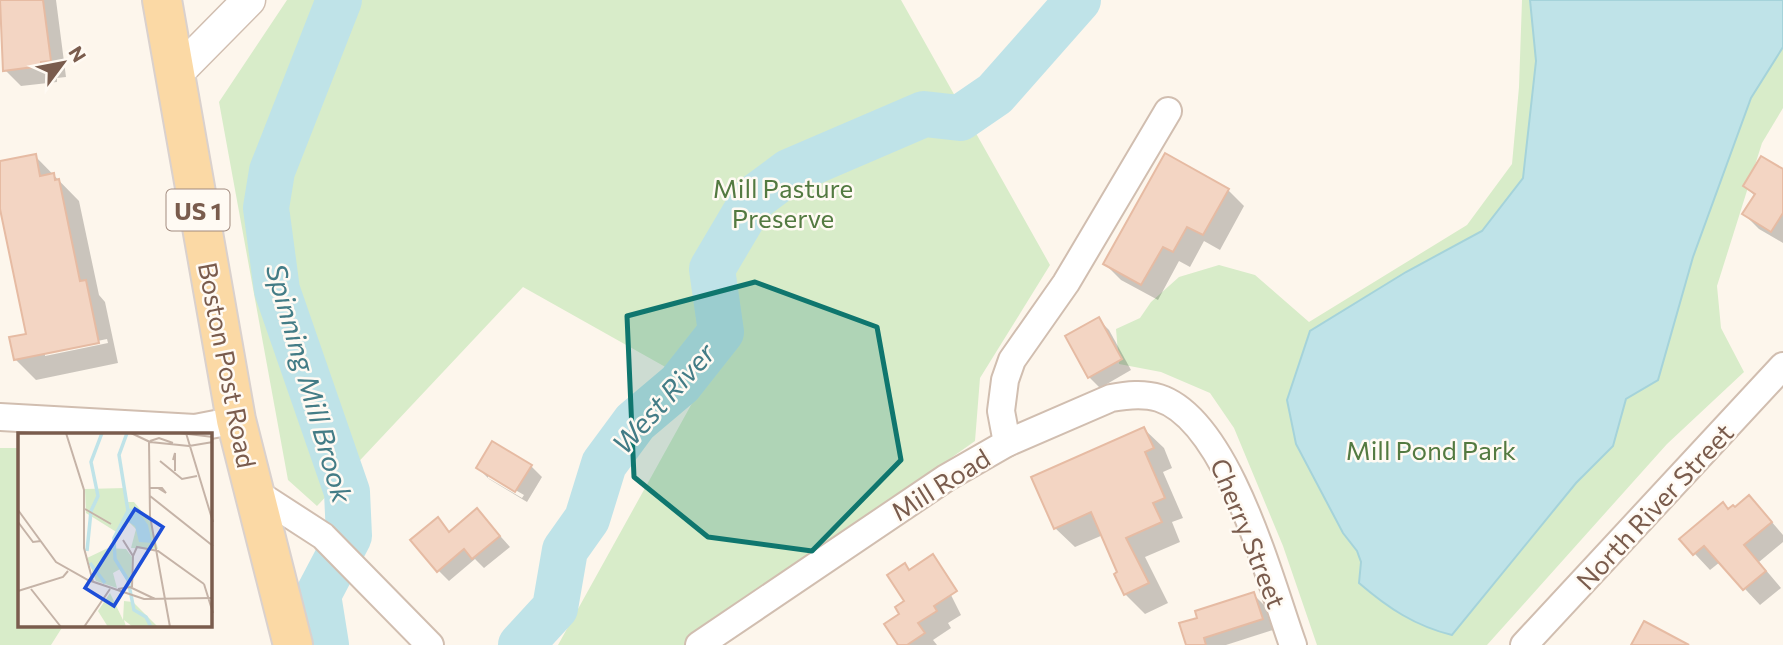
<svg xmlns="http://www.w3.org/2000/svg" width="1783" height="645" viewBox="0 0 1783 645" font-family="Commissioner,sans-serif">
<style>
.green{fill:#d8ecc9}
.water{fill:#bfe3e8;stroke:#a5d3da;stroke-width:2}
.shadow{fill:#0003;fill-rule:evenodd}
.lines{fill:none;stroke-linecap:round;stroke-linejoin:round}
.river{stroke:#bfe3e8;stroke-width:46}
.building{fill:#f3d5c3;stroke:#e6bba3;stroke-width:2}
.minor-casing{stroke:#d1beb0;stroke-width:30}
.tertiary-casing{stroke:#d1beb0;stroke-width:35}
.primary-casing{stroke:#dad1cd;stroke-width:42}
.minor{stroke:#fff;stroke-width:26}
.tertiary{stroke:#fff;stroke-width:32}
.primary{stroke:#fbd9a5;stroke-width:38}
.marked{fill:#0f766e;fill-opacity:0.2;stroke:#0f766e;stroke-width:5;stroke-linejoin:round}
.labels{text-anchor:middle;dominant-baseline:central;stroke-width:5;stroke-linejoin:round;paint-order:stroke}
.shield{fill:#fffaf3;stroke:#a28b7f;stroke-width:2}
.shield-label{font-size:24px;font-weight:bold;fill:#7a5c4d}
.park-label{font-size:26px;fill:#537a41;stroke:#fffaf3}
.street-label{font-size:26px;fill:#7a5c4d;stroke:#fffaf3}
.water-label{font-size:28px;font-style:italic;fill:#437c86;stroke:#fffaf3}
.inset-river{fill:none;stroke:#bfe3e8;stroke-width:3.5}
.inset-road{fill:none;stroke:#c5b3a7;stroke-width:2}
.view{fill:#1d4ed8;fill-opacity:0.15;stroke:#1d4ed8;stroke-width:3.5}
.inset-edge{fill:none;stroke:#7a5c4d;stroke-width:3.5}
</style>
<rect width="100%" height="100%" fill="#fdf6ec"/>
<g class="green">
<path d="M287 0H901L1050 265 980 378 975 441 687 645H558L701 387 523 287 317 506 288 480 219 102Z"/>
<path d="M1522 0H1783V108L1762 143 1717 286 1721 328 1744 372 1667 444 1487 645H1317L1283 546 1234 428 1210 393 1161 372 1119 364 1116 329 1140 318 1151 302 1179 277 1219 265 1255 275 1309 322 1467 225 1512 164 1519 87Z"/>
<path d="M0 448H19V626H63L51 645H0Z"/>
</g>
<path class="water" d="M1530 0H1783V47L1751 98 1693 257 1658 380 1626 399 1613 446 1576 483 1452 635C1415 626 1388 608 1359 583L1361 562 1357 551 1343 533 1296 444 1287 400 1310 331 1406 272 1482 231 1523 178 1536 61Z"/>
<g class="shadow">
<path d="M0 0H56L66 77 57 78V82L21 86 5 70Z"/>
<path d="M35 156 79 201 99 295 105 302 118 363 36 380 16 360 28 335 0 200V163ZM107 339 108 343 45 356V352Z"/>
<path d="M1783 171V243L1759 229 1744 214 1755 196 1745 186Z"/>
<path d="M1228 190 1244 206 1220 250 1204 241 1190 267 1179 261 1158 300 1121 280 1105 264Z"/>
<path d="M1098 319 1109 330 1131 370 1100 388 1089 377Z"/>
<path d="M1144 429 1164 448 1172 468 1163 472 1183 518 1172 522 1180 542 1145 557 1168 603 1145 614 1125 594 1103 535 1075 547 1055 528Z"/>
<path d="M531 466 542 477 527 502 489 479 478 468ZM488 474 524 495 522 498 488 478Z"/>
<path d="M477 510 510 547 484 568 475 559 449 581 438 570V520L450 533Z"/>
<path d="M1729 511 1765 514 1783 535V542L1759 562 1781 588 1760 605 1720 562 1710 570 1681 539Z"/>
<path d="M905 565 911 571 942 577 961 615 948 623 951 628 933 640 937 645H900L902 614 907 602Z"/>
<path d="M1253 594 1264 605 1273 630 1226 645H1188L1200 619Z"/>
</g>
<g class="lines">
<g class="river">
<path d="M326 645 318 595 349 536 347 492 277 290 266 208 272 171 339 0"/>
<path d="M521 645 555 608 565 550 587 519 604 464 635 422 680 384 721 332 712 269 754 198 789 172 924 114 960 118 995 94 1078 0"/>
</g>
</g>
<g class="building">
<path d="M0 0H43L51 61 41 62V66L3 71Z"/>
<path d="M1165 153 1229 189 1203 235 1187 227 1173 252 1163 247 1141 285 1103 264Z"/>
<path d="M36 154 40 176 54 173 55 180 59 179 80 281 86 280 99 343 14 360 9 337 26 334 0 209V161Z"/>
<path d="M1761 156 1783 169V213L1771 232 1742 214 1755 194 1743 186Z"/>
<path d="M1099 317 1122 359 1088 378 1065 336Z"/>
<path d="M1144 427 1154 448 1145 452 1165 498 1153 503 1162 522 1126 538 1149 583 1124 595 1114 574 1117 572 1091 512 1054 529 1031 477Z"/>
<path d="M492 441 532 465 515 492 476 468Z"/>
<path d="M1749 495 1772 522 1744 545 1766 571 1743 590 1704 546 1693 555 1679 539 1723 502 1728 509 1733 505 1735 507Z"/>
<path d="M477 508 500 536 472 559 464 549 437 572 410 540 438 517 449 532Z"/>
<path d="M933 554 957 591 934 606 937 611 918 623 925 633 907 645H898L884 624 899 614 895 607 904 601 887 575 905 563 909 570Z"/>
<path d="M1254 592 1263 619 1204 638 1206 645H1186L1179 623 1197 618 1195 611Z"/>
<path d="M1644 621 1689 645H1631Z"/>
</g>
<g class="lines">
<g class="minor-casing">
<g id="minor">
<path d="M0 417 195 428 236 420"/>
<path d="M1007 443 1111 398C1127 395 1143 393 1159 398 1228 420 1270 581 1293 645"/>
<path d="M252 490 323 536 430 645"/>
<path d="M699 645 946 478 1007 443 1001 411 1005 380 1012 360 1066 283 1168 111"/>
<path d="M1524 645 1783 366"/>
</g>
</g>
<g class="tertiary-casing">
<path id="tertiary" d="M174 76 249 0"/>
</g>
<g class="primary-casing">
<path id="primary" d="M162 0 236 420 293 645"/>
</g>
<use href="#minor" class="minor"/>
<use href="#tertiary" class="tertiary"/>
<use href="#primary" class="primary"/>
</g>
<path class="marked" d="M755 282 877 327 901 460 812 551 708 537 634 477 627 316Z"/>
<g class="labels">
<rect class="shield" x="166.5" y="189.5" width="63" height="41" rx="5"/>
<g class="shield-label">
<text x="198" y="210">US 1</text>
</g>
<g class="park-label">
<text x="783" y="187">Mill Pasture<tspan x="783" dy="30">Preserve</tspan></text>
<text x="1431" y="449">Mill Pond Park</text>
</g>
<g class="street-label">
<text transform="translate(228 365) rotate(79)">Boston Post Road</text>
<text transform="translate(940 484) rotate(-32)">Mill Road</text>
<text transform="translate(1654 506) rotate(-47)">North River Street</text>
<text transform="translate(1249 533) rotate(68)">Cherry Street</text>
</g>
<g class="water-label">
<text transform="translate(310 383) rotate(74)">Spinning Mill Brook</text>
<text transform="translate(663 398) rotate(-48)">West River</text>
</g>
</g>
<g transform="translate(18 433)">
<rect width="194" height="194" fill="#fdf6ec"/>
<path d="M107 55 109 69H116L132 88 140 116 113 115 118 96 109 87 100 100 68 80 67 56ZM90 115 108 116 114 124 113 151 104 135 95 140 99 155 78 148 69 125ZM92 160 105 187 106 168 115 169 140 194H115L106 187 108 194H90L80 178Z" fill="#d8ecc9"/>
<path d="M118 75 130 92 134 110 121 109 117 93 106 86 109 76Z" fill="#bfe3e8"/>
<path class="inset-river" d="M109 0 101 22 110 78 96 105 97 126 110 147 116 177 128 184 133 194M69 118 73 78 80 63 73 29 84 0M72 130 87 150"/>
<path class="inset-road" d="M48 0 66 57V115L75 149M113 0 132 9M162 0 195 4M168 0 195 89M132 8 141 5 155 10M131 9 132 83 152 194M132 9 171 13M171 13 195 9M155 27 157 20V38M142 28 164 46 179 43M131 55H144L148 60 140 55M132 63 195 113M67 76 93 91M0 77 38 129 70 147 126 166 195 165M0 89 15 109 23 108M105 107 115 123 114 154M115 123 119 114 140 118 186 151M186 151 195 180M13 156 43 194M100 156 112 154 137 166M0 158 45 144 50 138M66 194 92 156"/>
<path class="view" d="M117 76 145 94 96 173 67 155Z"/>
<rect width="194" height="194" class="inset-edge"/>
</g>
<g transform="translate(63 63) rotate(58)" stroke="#fffaf3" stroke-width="5" paint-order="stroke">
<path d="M0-5L12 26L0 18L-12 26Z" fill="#7a5c4d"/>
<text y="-10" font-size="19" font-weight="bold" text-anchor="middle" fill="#7a5c4d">N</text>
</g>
</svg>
